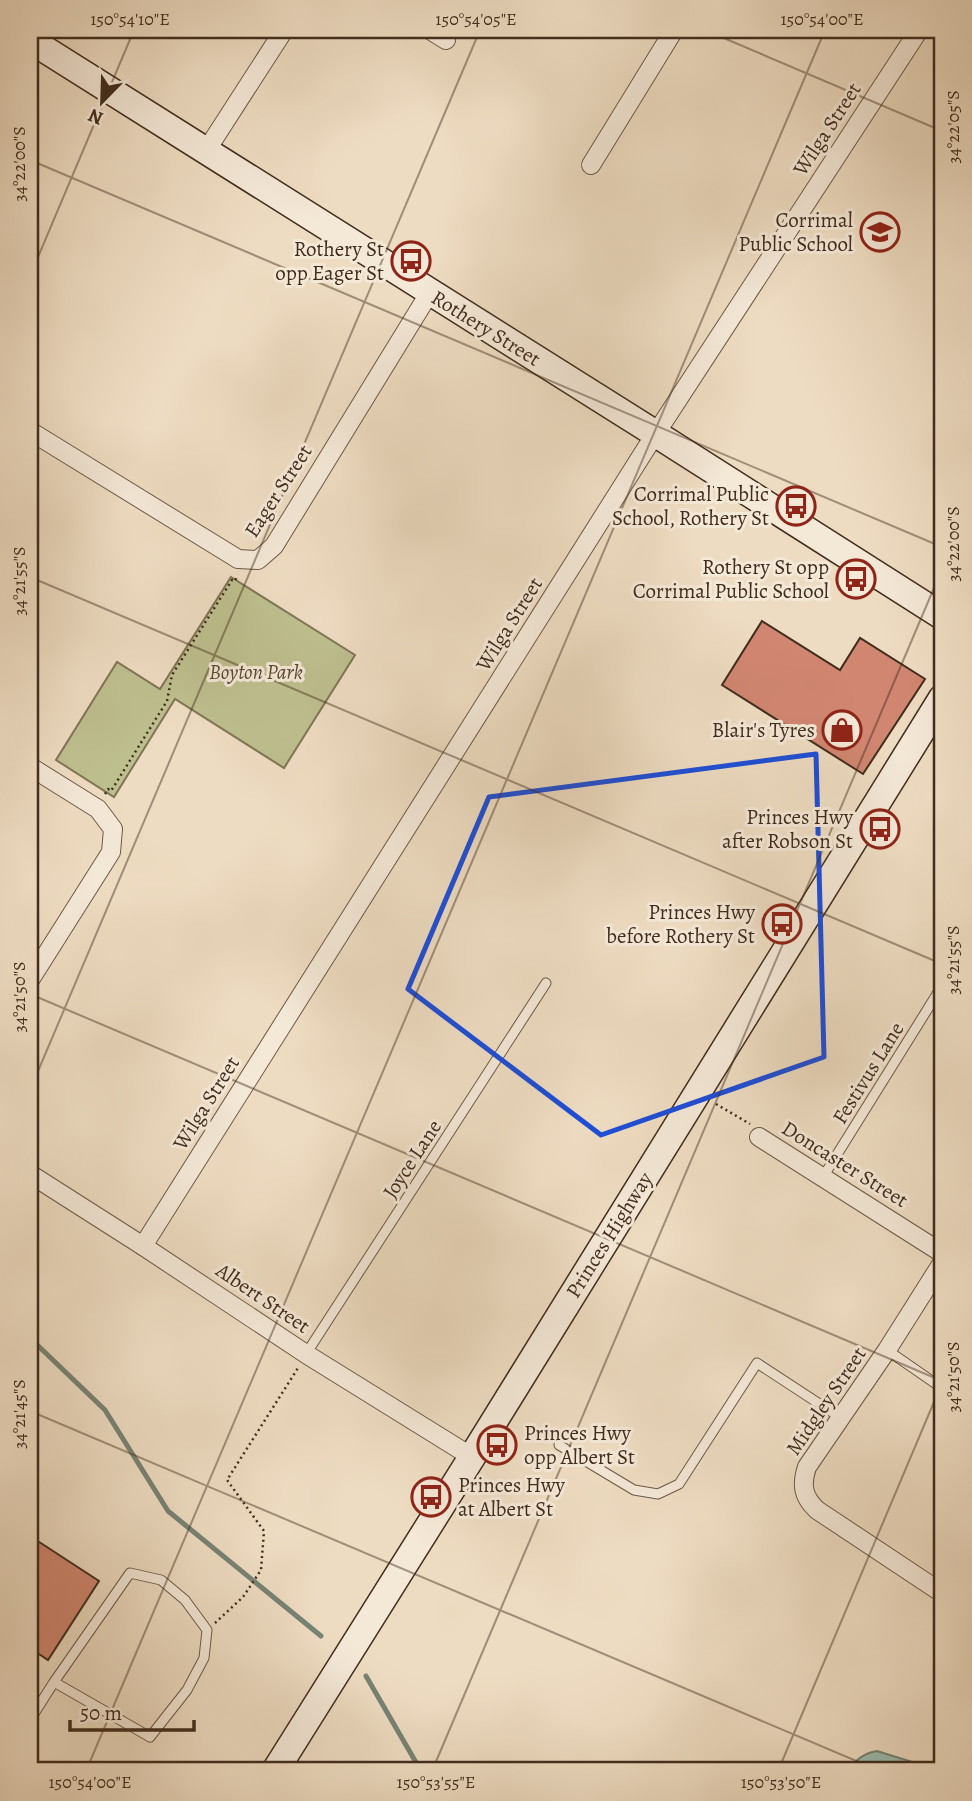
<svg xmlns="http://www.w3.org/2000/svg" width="972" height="1801" viewBox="0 0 972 1801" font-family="Alegreya,serif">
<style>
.green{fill:#bebf8f;stroke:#807656;stroke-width:2}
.water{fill:#9bbcae;stroke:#778374;stroke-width:2}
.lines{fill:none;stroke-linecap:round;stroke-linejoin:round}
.stream{stroke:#778374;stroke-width:5}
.building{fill:#d18671;stroke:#412d1d;stroke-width:2}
.service-casing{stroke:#6c5946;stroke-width:11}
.minor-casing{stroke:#6c5946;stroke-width:20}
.secondary-casing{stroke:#412d1d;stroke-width:29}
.path{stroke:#412d1d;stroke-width:2.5;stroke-dasharray:2 3.5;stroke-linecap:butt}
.service{stroke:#f4e8d7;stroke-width:9}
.minor{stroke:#f4e8d7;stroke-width:18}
.secondary{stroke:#f4e8d7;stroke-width:26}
.marked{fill:none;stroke:#1d4ed8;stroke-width:5;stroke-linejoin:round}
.ticks{fill:none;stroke:#412d1d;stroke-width:2;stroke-opacity:0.45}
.labels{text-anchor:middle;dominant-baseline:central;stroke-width:6;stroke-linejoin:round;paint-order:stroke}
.street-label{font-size:21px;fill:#412d1d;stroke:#f4e8d7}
.poi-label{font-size:21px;fill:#412d1d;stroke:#f4e8d7;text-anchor:end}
.park-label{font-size:21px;font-style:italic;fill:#5a4a34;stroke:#f4e8d7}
.neatline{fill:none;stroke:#412d1d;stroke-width:2.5}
.ticks-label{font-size:18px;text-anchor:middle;fill:#412d1d}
</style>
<rect width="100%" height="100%" fill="#eedcc2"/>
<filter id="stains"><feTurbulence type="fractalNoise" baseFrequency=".00286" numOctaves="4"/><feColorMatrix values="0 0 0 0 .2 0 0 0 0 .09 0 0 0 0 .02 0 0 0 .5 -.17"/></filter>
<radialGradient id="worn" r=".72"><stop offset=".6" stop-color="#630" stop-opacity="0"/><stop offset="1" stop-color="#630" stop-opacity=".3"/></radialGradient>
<path class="green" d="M231 577 355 655 284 768 175 699 114 797 56 760 117 662 160 689Z"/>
<path class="water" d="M877 1751 941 1771H848C855 1760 864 1753 877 1751Z"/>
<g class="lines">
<g class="stream">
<path d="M30 1338 105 1410 168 1511 321 1636"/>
<path d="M366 1676 421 1771"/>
</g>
</g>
<g class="building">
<path d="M762 621 840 670 860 638 925 679 863 774 722 685Z"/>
<path d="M30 1536 99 1581 48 1660 30 1648Z"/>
</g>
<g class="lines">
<g class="service-casing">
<g id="service">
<path d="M823 1177 942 986"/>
<path d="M887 1350 942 1388"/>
<path d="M306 1354 546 983"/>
<path d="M559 1445 634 1490 658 1494 679 1484 757 1363 841 1418"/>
<path d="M30 1720 54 1682 130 1573 161 1580 185 1600 207 1630 204 1658 187 1690 150 1737 54 1682"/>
</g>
</g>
<g class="minor-casing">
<g id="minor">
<path d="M430 30 446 40"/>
<path d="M206 151 284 30"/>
<path d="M591 165 674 30"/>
<path d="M30 431 238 559 258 560 274 546 430 292"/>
<path d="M30 770 34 769 98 809 113 829 111 852 30 980"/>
<path d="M759 1137 942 1253"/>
<path d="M30 1174 143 1246 306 1354 472 1457"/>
<path d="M143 1246 647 447 919 30"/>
<path d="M942 1263 887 1350 807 1467C801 1485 803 1497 817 1510L942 1593"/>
</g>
</g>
<g class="secondary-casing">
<g id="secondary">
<path d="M30 40 656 434 942 616"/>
<path d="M275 1771 472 1457 942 698"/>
</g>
</g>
<g class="path">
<path d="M105 794 108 789 111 791 167 701 172 675 232 580 235 581 237 576"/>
<path d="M716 1104 750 1124"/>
<path d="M215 1623 243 1597 261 1570 264 1531 227 1480 298 1368"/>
</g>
<use href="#service" class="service"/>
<use href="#minor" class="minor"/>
<use href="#secondary" class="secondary"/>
</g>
<path class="marked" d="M816 754 824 1057 601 1135 408 989 489 797Z"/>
<path class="ticks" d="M705 30 942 131M30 160 942 547M30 276 134 30M30 577 942 964M30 994 942 1381M30 1090 480 30M30 1411 880 1771M86 1771 825 30M432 1771 942 569M778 1771 942 1383"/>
<defs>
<g id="school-ring" transform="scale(2.0125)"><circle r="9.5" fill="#f4e8d7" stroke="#8f2418" stroke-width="1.5"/><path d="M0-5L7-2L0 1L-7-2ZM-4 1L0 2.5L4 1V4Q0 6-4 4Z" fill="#8f2418"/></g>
<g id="bus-ring" transform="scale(2.0125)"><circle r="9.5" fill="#f4e8d7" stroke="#8f2418" stroke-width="1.5"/><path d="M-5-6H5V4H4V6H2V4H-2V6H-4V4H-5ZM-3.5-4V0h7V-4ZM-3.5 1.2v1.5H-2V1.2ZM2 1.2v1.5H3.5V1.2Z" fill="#8f2418"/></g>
<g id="shop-ring" transform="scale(2.0125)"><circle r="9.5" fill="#f4e8d7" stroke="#8f2418" stroke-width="1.5"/><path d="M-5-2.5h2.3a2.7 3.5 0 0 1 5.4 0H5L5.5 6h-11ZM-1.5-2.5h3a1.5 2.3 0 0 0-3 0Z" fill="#8f2418"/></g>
</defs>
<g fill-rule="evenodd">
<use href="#school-ring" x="880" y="232"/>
<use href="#bus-ring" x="411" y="261"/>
<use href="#bus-ring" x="796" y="506"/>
<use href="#bus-ring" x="856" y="579"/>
<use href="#shop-ring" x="842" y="730"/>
<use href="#bus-ring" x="880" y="829"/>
<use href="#bus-ring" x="782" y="924"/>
<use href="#bus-ring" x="497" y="1445"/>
<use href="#bus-ring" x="431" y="1497"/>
</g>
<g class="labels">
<g class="street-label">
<text transform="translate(827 129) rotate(-57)">Wilga Street</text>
<text transform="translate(486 328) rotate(32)">Rothery Street</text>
<text transform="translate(278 491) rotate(-57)">Eager Street</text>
<text transform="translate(509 624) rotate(-58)">Wilga Street</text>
<text transform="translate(868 1073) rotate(-58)">Festivus Lane</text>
<text transform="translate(206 1103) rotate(-58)">Wilga Street</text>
<text transform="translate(412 1159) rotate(-57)">Joyce Lane</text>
<text transform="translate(845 1164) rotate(32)">Doncaster Street</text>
<text transform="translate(609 1235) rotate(-58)">Princes Highway</text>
<text transform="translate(263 1298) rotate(34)">Albert Street</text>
<text transform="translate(826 1401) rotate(-56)">Midgley Street</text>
</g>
<g class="poi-label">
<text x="853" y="220">Corrimal<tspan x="853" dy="24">Public School</tspan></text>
<text x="384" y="249">Rothery St<tspan x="384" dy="24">opp Eager St</tspan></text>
<text x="769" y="494">Corrimal Public<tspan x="769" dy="24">School, Rothery St</tspan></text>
<text x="829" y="567">Rothery St opp<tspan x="829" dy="24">Corrimal Public School</tspan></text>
<text x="815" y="730">Blair's Tyres</text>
<text x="853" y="817">Princes Hwy<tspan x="853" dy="24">after Robson St</tspan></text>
<text x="755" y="912">Princes Hwy<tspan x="755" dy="24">before Rothery St</tspan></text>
<text x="524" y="1433" text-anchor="start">Princes Hwy<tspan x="524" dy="24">opp Albert St</tspan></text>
<text x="458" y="1485" text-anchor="start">Princes Hwy<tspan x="458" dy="24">at Albert St</tspan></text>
</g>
<g class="park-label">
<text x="256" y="672">Boyton Park</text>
</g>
</g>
<rect width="972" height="1801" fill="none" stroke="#eedcc2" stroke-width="77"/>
<g transform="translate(102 102) rotate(203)" stroke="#f4e8d7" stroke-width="5" paint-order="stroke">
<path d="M0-5L12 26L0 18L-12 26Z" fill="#412d1d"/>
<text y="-10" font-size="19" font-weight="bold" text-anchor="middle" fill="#412d1d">N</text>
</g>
<path d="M70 1720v10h124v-10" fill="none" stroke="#412d1d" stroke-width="3.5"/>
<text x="80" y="1720" font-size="21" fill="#412d1d" stroke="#f4e8d7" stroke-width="5" paint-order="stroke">50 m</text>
<rect x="38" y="38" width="896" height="1724" class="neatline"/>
<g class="ticks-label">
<text x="130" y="25">150°54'10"E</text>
<text x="476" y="25">150°54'05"E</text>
<text x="822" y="25">150°54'00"E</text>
<text transform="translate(953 127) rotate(-90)" y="6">34°22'05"S</text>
<text transform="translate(19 164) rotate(-90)" y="6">34°22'00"S</text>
<text transform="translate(953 544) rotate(-90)" y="6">34°22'00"S</text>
<text transform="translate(19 581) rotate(-90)" y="6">34°21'55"S</text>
<text transform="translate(953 960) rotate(-90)" y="6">34°21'55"S</text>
<text transform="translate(19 997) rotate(-90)" y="6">34°21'50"S</text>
<text transform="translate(953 1377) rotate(-90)" y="6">34°21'50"S</text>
<text transform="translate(19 1414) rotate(-90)" y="6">34°21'45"S</text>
<text x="90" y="1788">150°54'00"E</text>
<text x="436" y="1788">150°53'55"E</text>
<text x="781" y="1788">150°53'50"E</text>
</g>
<rect width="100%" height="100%" filter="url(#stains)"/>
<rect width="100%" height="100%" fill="url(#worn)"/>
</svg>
